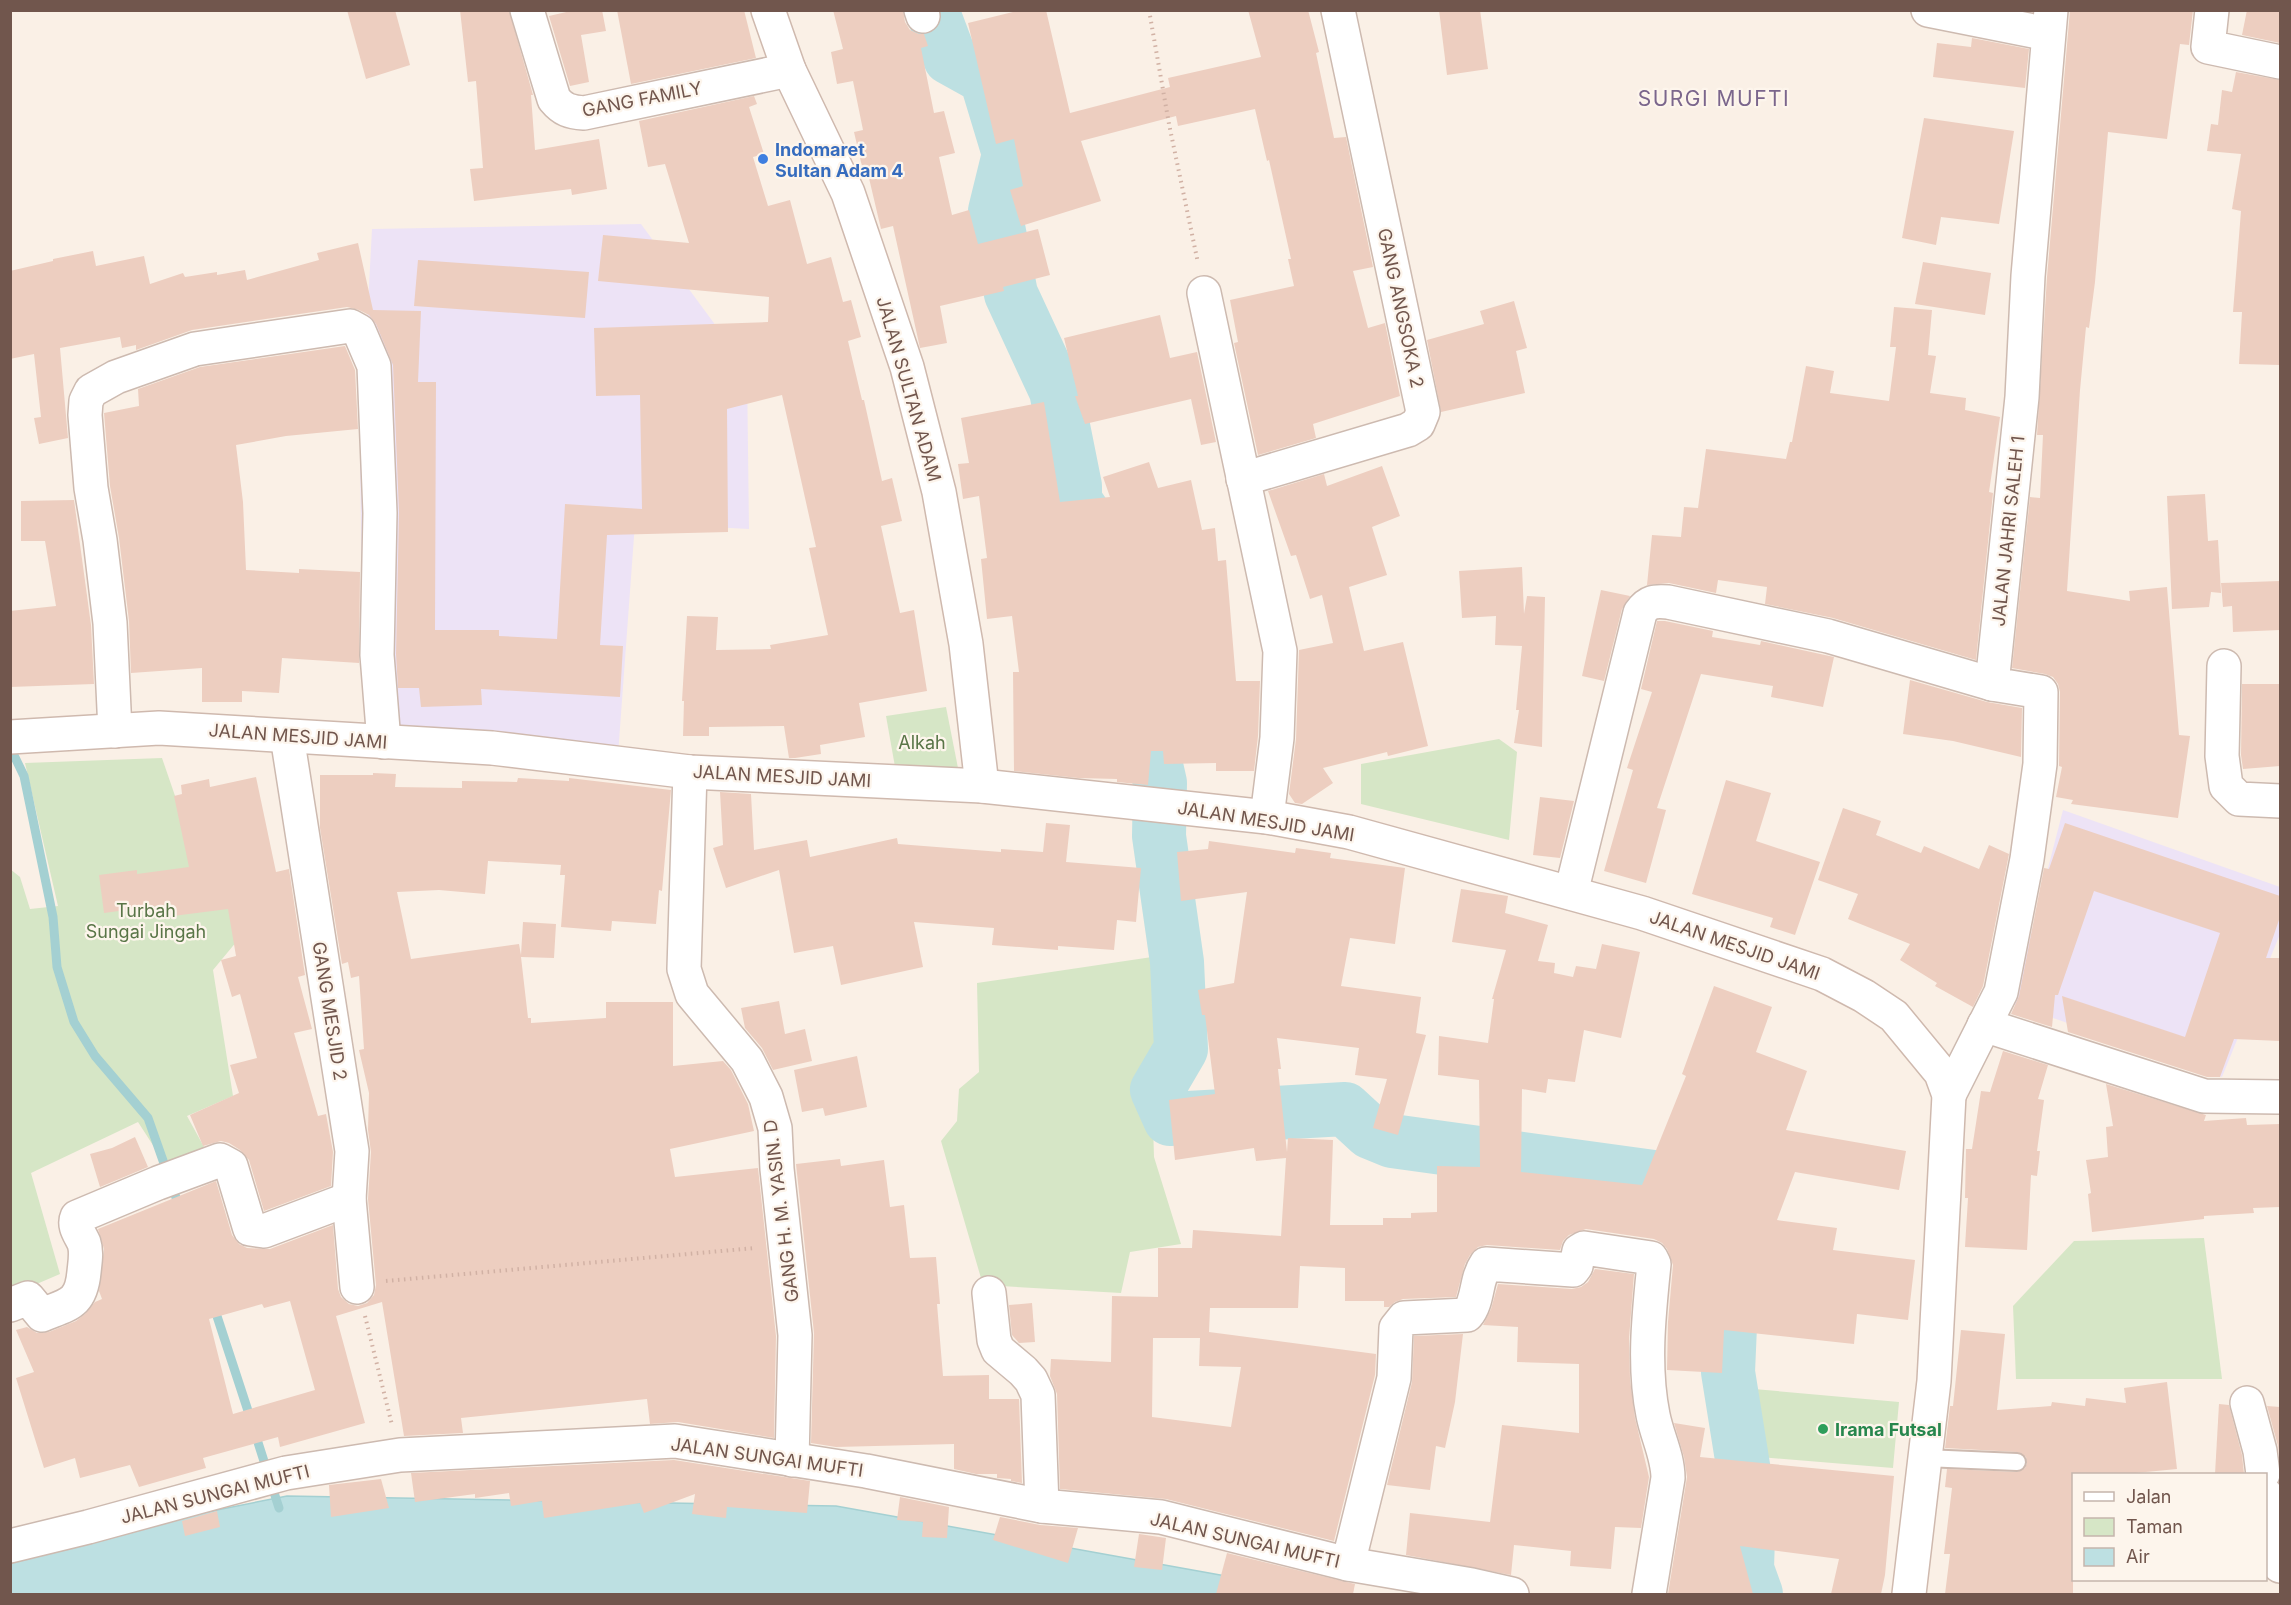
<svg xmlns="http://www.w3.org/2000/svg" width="2291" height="1605" viewBox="0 0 2291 1605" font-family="Inter,sans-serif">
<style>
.education{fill:#ede3f6}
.green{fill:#d6e6c6}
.water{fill:#bde0e2;stroke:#a4d0d2;stroke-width:1.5}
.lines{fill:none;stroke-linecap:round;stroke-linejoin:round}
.stream{stroke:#a4d0d2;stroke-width:9}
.river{stroke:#bde0e2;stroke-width:54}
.building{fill:#edcec0;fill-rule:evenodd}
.lane-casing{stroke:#cdbab0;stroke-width:20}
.street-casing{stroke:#cdbab0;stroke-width:36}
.secondary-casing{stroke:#cfb9ae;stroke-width:36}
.path{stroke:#d1b1a4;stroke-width:4;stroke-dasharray:1.5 4.5;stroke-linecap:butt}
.lane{stroke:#fff;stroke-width:16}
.street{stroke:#fff;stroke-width:33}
.secondary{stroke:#fff;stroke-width:33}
.shop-dot{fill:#3f7fe0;stroke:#fdf5ec;stroke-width:2}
.leisure-dot{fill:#2e9e5b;stroke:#fdf5ec;stroke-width:2}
.labels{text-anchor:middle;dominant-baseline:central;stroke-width:4.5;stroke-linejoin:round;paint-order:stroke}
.street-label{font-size:18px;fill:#71564d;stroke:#fdf5ec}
.shop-label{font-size:18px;font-weight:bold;fill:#366cbe;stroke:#fdf5ec;text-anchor:start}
.park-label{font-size:18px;fill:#597547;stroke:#fdf5ec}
.leisure-label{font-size:18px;font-weight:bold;fill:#27864d;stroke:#fdf5ec;text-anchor:start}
.quarter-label{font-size:21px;letter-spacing:1.5px;fill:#7b668c;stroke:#fdf5ec}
</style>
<rect width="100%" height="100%" fill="#faf0e6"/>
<g class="education">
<path d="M641 224 747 368 749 529 635 523 618 755 376 731 363 653 360 456 372 229Z"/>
<path d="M2063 810 2280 887V934L2222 1077 2013 1004Z"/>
</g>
<g class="green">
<path d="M946 707 958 768 951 777 897 778 886 716Z"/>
<path d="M1499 739 1517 752 1509 840 1361 804V764Z"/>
<path d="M162 758 195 854H217L237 941 213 970 233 1096 187 1116 204 1147 167 1167 138 1122 31 1173 60 1274 11 1295 10 869 20 877 30 909 58 906 25 763Z"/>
<path d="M1152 957 1172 1065 1152 1092 1154 1157 1181 1244 1130 1252 1121 1293 983 1285 941 1141 957 1121 959 1089 979 1072 977 983Z"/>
<path d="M2204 1238 2222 1379H2016L2013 1306 2074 1241Z"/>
<path d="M1754 1389 1899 1402 1893 1468 1748 1456Z"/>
</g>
<path class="water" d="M287 1496 836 1506 1248 1580 1288 1594H11V1551Z"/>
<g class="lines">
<g class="stream">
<path d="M10 747 24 776 53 917 57 967 74 1022 95 1056 148 1118 179 1206"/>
<path d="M214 1307 251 1420"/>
<path d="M255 1433 279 1508"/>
</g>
<g class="river">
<path d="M932 10 950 58 986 78 1009 154 995 211 1011 294 1056 391 1075 486V501L1116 561"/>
<path d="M1140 677 1139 689 1160 783 1159 836 1177 962 1181 1049 1157 1090 1170 1119 1345 1109 1370 1132 1392 1141 1719 1186"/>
<path d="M1756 1594 1747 1569 1749 1503 1728 1372 1731 1303 1757 1263"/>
</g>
</g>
<g class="building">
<path d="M347 10H395L410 65 366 79Z"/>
<path d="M460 10H509L533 95H531L535 150 599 139 607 189 572 195 571 189 474 201 470 169 483 168 476 81 468 82Z"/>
<path d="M575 10H602L606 31 581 35 589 82 570 86 549 16Z"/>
<path d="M617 10H744L756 58 631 84Z"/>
<path d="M833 10H903L905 22 910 30 919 34H924L928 46 921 48 934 113 944 111 955 153 939 157 952 215 969 210 978 244 1038 229 1050 275 1003 287 1004 291 940 306 947 343 920 348 893 226 881 229 868 174 864 175 854 132 863 130 853 81 837 84 831 52 843 49Z"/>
<path d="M1021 10H1046L1070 113 1170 87 1168 78 1261 57 1248 10H1308L1319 52 1316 53 1334 138 1346 137 1373 267 1353 271 1368 328 1385 323 1400 396 1313 424 1316 438 1258 455 1234 343 1238 342 1230 300 1294 286 1288 259H1291L1269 160 1267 161 1255 109 1178 126 1176 116 1081 141 1101 201 1021 226 1010 190 1023 186 1014 139 996 144 968 23Z"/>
<path d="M1439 10H1480L1488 69 1447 75Z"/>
<path d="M2070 10H2193L2189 45 2180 44 2167 139 2108 132 2095 282 2089 328 2086 327 2080 390 2067 591 2130 601 2129 591 2167 587 2179 735 2190 736 2178 818 2071 804 2073 800 2056 797 2062 767 2059 766 2060 692 2058 684 2053 677 2045 674 2012 668 2030 497 2040 498 2043 435H2037L2047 277Z"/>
<path d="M2247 10H2280V43L2242 35Z"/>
<path d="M1972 38 2029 49 2025 88 1933 77 1937 43 1971 47Z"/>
<path d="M2236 72 2280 80V365L2239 364 2242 312H2233L2241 211 2232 209 2241 154 2207 151 2211 124 2218 125 2222 90 2232 92Z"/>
<path d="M754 96 757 104 749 107 764 154 753 157 768 206 790 200 807 264 831 257 843 302 851 300 861 337 848 341 862 400H864L882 481 892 478 902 521 881 526 900 613 914 610 927 691 859 703 865 737 820 745 821 754 795 758H789L784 726 709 727V736H683L684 701H682L687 616 718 617 716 650 771 649 770 645 828 635 809 548 816 547 782 395 727 409 728 532 607 535 600 645 623 646 620 697 481 689 482 705 421 707 419 688H398L396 654 399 512 393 365 376 324 369 315 359 310 347 307 192 330 136 350V345L122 348 120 337 60 348 68 438 39 444 34 418 41 417 34 354 10 359V271L53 261V259L93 251 96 266 144 256 150 284 183 273 185 277 217 272V275L245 270 247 280 319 260 317 253 358 243 373 310 421 311 418 382H436L435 630H499V636L557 639 565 504 642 509 640 395 596 396 594 328 768 322 769 297 598 281 603 235 689 243 665 164 648 167 639 121Z"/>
<path d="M1924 118 2014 131 1999 224 1941 217 1936 245 1902 238Z"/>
<path d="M418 260 589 272 585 318 414 306Z"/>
<path d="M1923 262 1991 273 1985 315 1915 304Z"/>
<path d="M1514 301 1527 348 1516 351 1525 393 1441 412 1427 340 1484 324 1480 311Z"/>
<path d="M1894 307 1932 310 1928 355 1936 356 1930 393 1966 398 1965 410 2000 417 1989 492 1993 493 1976 660 1833 618 1765 604 1767 587 1718 580 1716 593 1669 583 1647 585 1652 535 1681 537 1684 507 1698 508 1706 449 1786 459 1790 442H1792L1806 366 1834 371 1830 393 1889 401 1896 347H1890Z"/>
<path d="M1160 315 1170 358 1197 352 1216 442 1201 445 1191 399 1085 424 1075 396H1078L1064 338Z"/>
<path d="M345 346 355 370 358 429 286 436 236 445 243 502 246 570 299 573V569L360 572 359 663 282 658 279 693 242 691V702H202V668L131 673 129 621 119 538 110 486 104 413 139 406 138 389 200 367Z"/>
<path d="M1044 402 1060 502 1110 497 1103 477 1149 462 1158 488 1191 480 1202 530 1215 528 1218 561 1226 560 1236 681H1260L1258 736 1254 771H1216V763L1164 764 1163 751H1151L1148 785 1117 782V779L1078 778 1014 771 1013 672H1019L1012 616 987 619 981 559 987 558 979 496 963 499 958 464 969 463 961 418Z"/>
<path d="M1382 466 1400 516 1372 527 1387 575 1349 587 1364 651 1403 642 1428 746 1388 756 1387 752 1323 768 1333 783 1302 804 1295 803 1289 794 1296 739 1299 650 1333 643 1322 595 1310 599 1296 555 1291 556 1268 491 1324 474 1327 486Z"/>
<path d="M2205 494 2208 541 2218 540 2221 593 2211 592 2209 607 2172 609 2167 496Z"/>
<path d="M74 500 91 625 94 684 10 687V611L56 606 45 541H21V501Z"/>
<path d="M1522 567 1524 614 1527 596 1545 597 1542 747 1514 743 1519 710H1516L1522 646 1495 645 1496 616 1462 618 1459 571Z"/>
<path d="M2280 581V630L2233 632 2232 606 2223 607 2221 583Z"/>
<path d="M1601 590 1630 596 1622 609 1604 681 1582 676Z"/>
<path d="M1657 621H1665L1713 631 1712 637 1760 645 1761 641 1834 657 1823 707 1771 697 1773 686 1701 674 1657 808 1666 810 1646 883 1604 871 1633 770 1627 768 1652 692 1641 689Z"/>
<path d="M1910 680 1987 702 2022 708 2021 757 1953 741 1903 734Z"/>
<path d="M2242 684H2280V766L2243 769 2241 755Z"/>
<path d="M373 773 396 774 395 787 462 788V781L517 782 518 778 569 781V778L671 790 662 891 659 890 656 924 612 921 611 931 561 927 565 875H560L561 865 488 861 485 894 439 890 397 892 411 959 519 944 521 955 523 922 556 924 554 958 521 957 528 1018H531V1023L606 1018V1002H673V1066L723 1061 731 1070 748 1104 754 1131 670 1149 675 1177 758 1168 776 1336 774 1438 678 1422 650 1424 647 1399 461 1418 463 1433 404 1436 382 1302 336 1316 365 1423 280 1447 278 1437 203 1458 206 1468 139 1487 130 1465 80 1478 75 1458 44 1468 16 1378 34 1372 16 1330 27 1327 37 1333 49 1332 76 1321 85 1314 95 1302 102 1299 99 1291 104 1249 98 1229 216 1181 232 1235 239 1244 247 1248 270 1249 333 1225 338 1289 341 1297 349 1304 358 1306 367 1303 374 1295 376 1285 368 1199 371 1152 368 1130 369 1093 359 1050 364 1049 359 976 351 978 348 962 342 964 320 828V775H373ZM290 1301 315 1390 233 1414 209 1319 262 1304 264 1308Z"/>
<path d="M256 777 276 872 289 869 305 975 298 977 312 1029 294 1033 318 1116 326 1114 333 1152 331 1186 264 1211 249 1160 240 1150 229 1143 221 1141 203 1146 190 1115 239 1093 230 1065 257 1058 240 994 232 997 221 960 236 956 228 909 173 916 171 904 104 913 99 875 137 870V874L189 867 174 796 182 794 181 785 209 779 210 787Z"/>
<path d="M1726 780 1771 793 1756 841 1820 862 1795 935 1770 927 1773 918 1692 894Z"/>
<path d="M720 792 751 794 754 850 807 840 810 857 897 838 898 844 1001 852V849L1043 852 1046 823 1070 825 1066 862 1141 868 1136 922 1117 920 1114 950 1058 946V950L992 945 994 928 914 922 923 967 841 985 833 946 794 953 779 870 726 888 713 848 723 845Z"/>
<path d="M1540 797 1574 801 1560 858 1533 855Z"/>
<path d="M1843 808 1881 821 1876 835 1921 853 1924 846 1979 869 1989 845 2009 854 1983 986 1973 1007 1935 986 1937 983 1900 960 1910 944 1848 919 1858 894 1818 880Z"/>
<path d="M2065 823 2280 896V917L2266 958H2280V1041L2234 1039 2220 1077H2207L2068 1032 2062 996 2185 1037 2220 933 2094 891 2058 995H2055L2052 1027 2011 1014 2019 996 2044 868 2049 869Z"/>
<path d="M1209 841 1295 853 1296 848 1331 853 1330 858 1405 868 1395 944 1350 938 1341 986 1421 997 1416 1033 1426 1035 1398 1135 1373 1128 1387 1079 1355 1075 1359 1048 1277 1038 1281 1069H1278L1287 1152 1288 1138 1333 1140 1330 1225H1383V1218H1411V1213L1437 1212V1166L1480 1167 1479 1080 1438 1075 1439 1036 1488 1043 1494 999H1492L1506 950 1452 942 1461 889 1508 896 1505 913 1548 925 1538 961 1555 963 1554 973 1573 977 1576 966 1596 969 1602 944 1640 952 1621 1038 1584 1030 1575 1082 1548 1079 1546 1093 1522 1089 1521 1172 1642 1185 1686 1076 1682 1074 1714 986 1772 1007 1756 1052 1807 1071 1786 1130 1906 1151 1899 1190 1795 1172 1777 1220 1837 1228 1833 1250 1915 1260 1908 1320 1857 1314 1854 1344 1724 1330 1722 1373 1667 1370 1668 1322 1673 1265 1667 1249 1662 1243 1654 1239 1586 1229 1569 1235 1563 1241 1560 1250 1487 1245 1478 1247 1470 1255 1465 1264 1456 1297 1403 1299 1395 1302 1389 1307H1384V1301H1345V1268L1300 1266 1298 1308H1210L1209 1332 1376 1354 1375 1375 1334 1541 1166 1499 1060 1489 1057 1394 1050 1376 1051 1359 1111 1362 1112 1296 1158 1297V1248H1192L1193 1230 1281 1236 1286 1158 1256 1161 1254 1148 1175 1160 1169 1100 1215 1094 1205 1015H1202L1198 990 1234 983 1247 892 1181 901 1177 852 1208 849ZM1153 1338H1200L1199 1366 1241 1367 1231 1427 1152 1417Z"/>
<path d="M779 1001 785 1034 805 1029 812 1061 773 1070 762 1048 745 1028 741 1008Z"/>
<path d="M2003 1051 2048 1065 2038 1099 2044 1100 2037 1151H2040L2037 1176 2031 1175 2027 1250 1965 1247 1968 1198H1965L1966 1149H1972L1981 1091 1990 1092Z"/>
<path d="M857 1056 867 1107 825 1116 823 1108 802 1112 794 1070Z"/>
<path d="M2106 1084 2206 1115 2204 1121 2246 1118 2247 1125 2280 1124V1207L2253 1208 2254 1213 2204 1216V1219L2092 1232 2088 1194 2091 1193 2086 1160 2108 1157 2106 1127 2113 1126Z"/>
<path d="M135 1137 148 1167 100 1187 90 1154 112 1148Z"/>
<path d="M840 1159 841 1166 884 1160 890 1207 904 1205 910 1258 936 1257 940 1304H937L943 1376 989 1375V1399H1019L1022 1483 1011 1481V1479L997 1478V1474H976L954 1469V1444L836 1447 811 1443 814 1333 796 1164Z"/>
<path d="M1595 1269 1634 1274 1629 1339 1630 1379 1635 1418 1649 1477 1641 1528 1615 1527 1611 1569 1570 1566 1571 1551 1514 1545 1511 1575 1406 1555 1410 1513 1490 1522 1502 1425 1579 1433V1364L1517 1362 1518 1327 1483 1325 1491 1309 1498 1284 1572 1289 1581 1287 1588 1282Z"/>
<path d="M1032 1303 1035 1342 1019 1343 1012 1335 1009 1305Z"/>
<path d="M1961 1330 2005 1334 1997 1410 2051 1406 2052 1402 2085 1406 2086 1398 2126 1403 2124 1388 2167 1382 2177 1469 2125 1474H2073V1594H1945L1950 1554H1944L1952 1488 1945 1487 1947 1469 2017 1472 2025 1468 2027 1463 2026 1457 2017 1452 1945 1448 1950 1406H1953Z"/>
<path d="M1463 1334 1455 1402 1445 1448 1436 1446 1430 1490 1387 1485 1412 1382 1414 1336Z"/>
<path d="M2219 1404 2229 1405 2242 1455 2244 1474H2215Z"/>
<path d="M2267 1406 2280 1407V1463L2278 1446Z"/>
<path d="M1674 1423 1705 1428 1700 1457 1894 1476 1885 1575 1881 1594H1831L1839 1559 1740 1546 1753 1594H1668L1687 1477 1684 1457Z"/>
<path d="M674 1460 810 1481 807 1513 727 1507 726 1518 692 1514 695 1494 644 1513 640 1503 544 1518 542 1501 511 1506 509 1493 475 1498V1494L415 1502 411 1473Z"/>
<path d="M381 1479 389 1508 331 1517 329 1485Z"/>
<path d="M900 1497 949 1507 947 1538 922 1537 923 1522 897 1520Z"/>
<path d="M217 1511 220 1527 185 1536 182 1521Z"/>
<path d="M1000 1517 1040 1525 1078 1528 1068 1563 993 1540Z"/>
<path d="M1139 1534 1166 1538 1162 1570 1134 1567Z"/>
<path d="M1227 1553 1355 1584 1353 1594H1216Z"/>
</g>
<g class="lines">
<g class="lane-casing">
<path id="lane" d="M1925 1458 2017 1462"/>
</g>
<g class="street-casing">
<g id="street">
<path d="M527 10 554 99C563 110 570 112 584 113L789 70"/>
<path d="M921 10 923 16"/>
<path d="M1928 10 2048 34"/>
<path d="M2212 10 2208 47 2280 62"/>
<path d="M1204 293 1280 651 1277 738 1267 817"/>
<path d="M1243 479 1408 430 1418 424 1423 412 1338 10"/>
<path d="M2224 666 2222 756 2226 786 2239 799 2280 801"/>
<path d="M115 731 110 623 100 540 91 488 85 415 86 401 91 391 116 377 195 349 350 326 359 331 374 366 380 513 377 655 384 742"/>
<path d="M287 736 352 1151 349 1199 357 1287"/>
<path d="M690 772 684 969 692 994 747 1060 766 1097 775 1128 777 1169 795 1335 792 1460"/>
<path d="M1571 893 1640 613C1648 601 1655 601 1668 602L1828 636 1992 684"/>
<path d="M1984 1025 2204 1096 2280 1097"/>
<path d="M1949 1095 2001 992 2027 859 2040 764 2041 692 1992 684 2022 397 2028 276 2051 10"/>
<path d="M989 1293 994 1340 998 1350 1023 1371 1031 1380 1038 1395 1042 1506"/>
<path d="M10 1305 28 1298 42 1315C69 1304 81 1304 84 1272 85 1262 87 1252 84 1243 80 1234 73 1226 77 1217L158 1183 220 1160 231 1166 249 1226 250 1229 264 1231 349 1199"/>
<path d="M2247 1403 2260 1451 2263 1474"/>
<path d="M2266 1495 2271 1540 2280 1566"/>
<path d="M10 1546 88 1527 286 1473 400 1455 675 1441 866 1471 1042 1506 1161 1517 1348 1564 1472 1585 1512 1594"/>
<path d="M1348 1564 1394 1378 1396 1328 1404 1318 1467 1315C1479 1301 1475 1280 1486 1264L1573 1270 1576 1266 1579 1251 1584 1248 1651 1258 1654 1264C1649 1313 1643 1366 1653 1415 1657 1436 1668 1456 1668 1478L1649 1594"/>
</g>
</g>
<g class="secondary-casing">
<g id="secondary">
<path d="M768 10 789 70 848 193 907 367 939 492 966 644 982 786"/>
<path d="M10 737 159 728 492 748 690 772 982 786 1267 817 1349 832 1642 913 1822 974 1864 996 1894 1016 1941 1073 1949 1095 1934 1381 1909 1594"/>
</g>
</g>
<g class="path">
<path d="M1149 10 1169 124 1198 263"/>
<path d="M386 1281 755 1248"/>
<path d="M365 1316 392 1425"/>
</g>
<use href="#lane" class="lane"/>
<use href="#street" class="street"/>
<use href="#secondary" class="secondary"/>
</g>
<circle class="shop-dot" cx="763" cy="159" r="6"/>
<circle class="leisure-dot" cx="1823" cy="1429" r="6"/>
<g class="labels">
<g class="street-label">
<text transform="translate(642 99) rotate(-11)">GANG FAMILY</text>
<text transform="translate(1401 308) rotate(78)">GANG ANGSOKA 2</text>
<text transform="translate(909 389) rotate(74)">JALAN SULTAN ADAM</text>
<text transform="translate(2008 531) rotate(-84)">JALAN JAHRI SALEH 1</text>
<text transform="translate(298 736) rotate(4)">JALAN MESJID JAMI</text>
<text transform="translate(782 776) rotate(3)">JALAN MESJID JAMI</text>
<text transform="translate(1266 821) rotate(9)">JALAN MESJID JAMI</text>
<text transform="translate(1735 945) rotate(19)">JALAN MESJID JAMI</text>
<text transform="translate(330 1011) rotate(81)">GANG MESJID 2</text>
<text transform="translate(781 1211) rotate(-97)">GANG H. M. YASIN. D</text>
<text transform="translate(767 1457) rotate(8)">JALAN SUNGAI MUFTI</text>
<text transform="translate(215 1494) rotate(-14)">JALAN SUNGAI MUFTI</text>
<text transform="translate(1245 1540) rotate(13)">JALAN SUNGAI MUFTI</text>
</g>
<g class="shop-label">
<text x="775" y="149">Indomaret<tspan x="775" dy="21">Sultan Adam 4</tspan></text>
</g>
<g class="park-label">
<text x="922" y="742">Alkah</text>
<text x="146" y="910">Turbah<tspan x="146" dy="21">Sungai Jingah</tspan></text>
</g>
<g class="leisure-label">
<text x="1835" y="1429">Irama Futsal</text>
</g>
<g class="quarter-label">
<text x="1714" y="98">SURGI MUFTI</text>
</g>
</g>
<rect width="2291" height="1605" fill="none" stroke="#71564d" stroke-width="24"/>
<rect x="2072" y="1473" width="195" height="108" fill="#fdf5ec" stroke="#c5b5ac" stroke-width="1.5"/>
<rect x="2084" y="1492" width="30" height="9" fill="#ffffff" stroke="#c5b5ac" stroke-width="1.5"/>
<text x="2126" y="1503" font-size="18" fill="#71564d">Jalan</text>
<rect x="2084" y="1518" width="30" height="18" fill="#d6e6c6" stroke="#c5b5ac" stroke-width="1.5"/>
<text x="2126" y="1533" font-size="18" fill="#71564d">Taman</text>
<rect x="2084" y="1548" width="30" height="18" fill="#bde0e2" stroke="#c5b5ac" stroke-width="1.5"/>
<text x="2126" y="1563" font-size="18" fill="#71564d">Air</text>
</svg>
